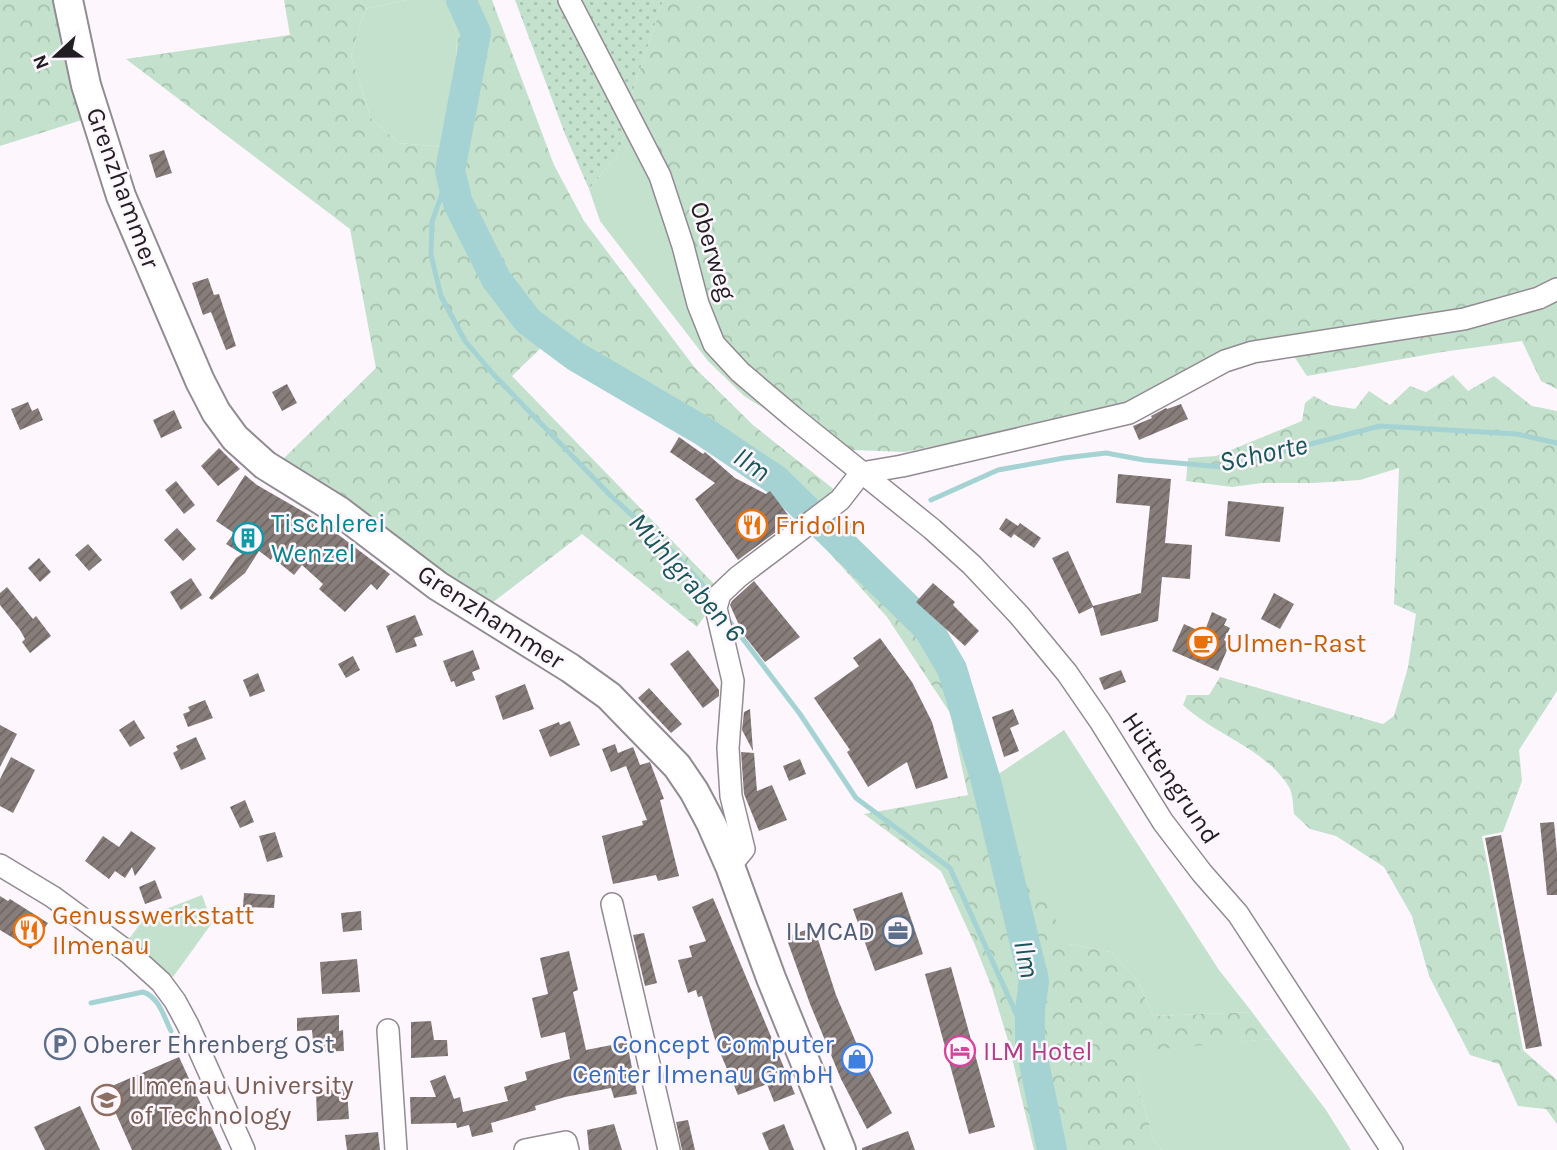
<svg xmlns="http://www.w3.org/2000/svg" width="1557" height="1150" viewBox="0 0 1557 1150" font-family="Karla,sans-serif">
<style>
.grass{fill:#c3e1cc}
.forest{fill:url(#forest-crowns)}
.garden{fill:url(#garden-dots)}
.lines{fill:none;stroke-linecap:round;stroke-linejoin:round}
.stream{stroke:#a5d3d4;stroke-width:5}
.river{stroke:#a5d3d4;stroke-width:30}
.building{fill:url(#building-hatch)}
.street-casing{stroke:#928b92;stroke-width:24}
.secondary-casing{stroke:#928b92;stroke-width:32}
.street{stroke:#fff;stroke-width:21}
.secondary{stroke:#fff;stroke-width:28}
.labels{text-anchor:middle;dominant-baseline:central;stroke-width:5;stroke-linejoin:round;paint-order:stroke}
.street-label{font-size:26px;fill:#211e21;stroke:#fdf6fd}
.culture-label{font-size:26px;fill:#0d838f;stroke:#fdf6fd;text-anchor:start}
.food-label{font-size:26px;fill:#c56008;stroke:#fdf6fd;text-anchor:start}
.service-label{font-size:26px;fill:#4e5e75;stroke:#fdf6fd;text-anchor:end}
.shop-label{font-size:26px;fill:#366cbe;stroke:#fdf6fd;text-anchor:end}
.hotel-label{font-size:26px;fill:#b23c85;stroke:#fdf6fd;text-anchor:start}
.education-label{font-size:26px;fill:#785e54;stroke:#fdf6fd;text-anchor:start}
.water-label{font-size:28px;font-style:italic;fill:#185759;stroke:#fdf6fd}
</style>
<defs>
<pattern id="forest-crowns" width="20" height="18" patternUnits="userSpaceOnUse" patternTransform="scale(1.75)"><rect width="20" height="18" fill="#c3e1cc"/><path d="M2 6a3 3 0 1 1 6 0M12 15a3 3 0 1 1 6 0" fill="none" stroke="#a7c1af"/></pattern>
<pattern id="garden-dots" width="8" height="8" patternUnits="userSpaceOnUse" patternTransform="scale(1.75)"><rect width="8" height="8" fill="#c3e1cc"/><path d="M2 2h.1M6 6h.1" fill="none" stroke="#a7c1af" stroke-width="1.8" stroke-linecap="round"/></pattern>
<pattern id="building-hatch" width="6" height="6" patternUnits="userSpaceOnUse" patternTransform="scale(1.75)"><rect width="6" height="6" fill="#877d7a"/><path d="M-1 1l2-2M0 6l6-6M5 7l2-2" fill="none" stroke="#6e6664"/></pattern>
</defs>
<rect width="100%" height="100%" fill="#fdf6fd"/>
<g class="grass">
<path d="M406 0H446L457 36 455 100 444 147 398 143 371 118 351 56 365 9Z"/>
<path d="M626 131 657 191 683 280 768 402 771 413 744 396 708 361 600 221 589 189 616 157Z"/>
<path d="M1064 730 1219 970 1252 1012 1153 1016 1138 981 1111 952 1069 944 1010 849 991 779Z"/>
<path d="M202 895 212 923 173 977 129 939 145 917Z"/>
<path d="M1272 1039 1326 1110 1351 1150H1162L1154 1141 1137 1083 1138 1050Z"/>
</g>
<g class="forest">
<path d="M0 0H61L85 119 0 146Z"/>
<path d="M284 0H406L365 9 351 56 371 118 398 143 444 147 455 100 457 37 446 0H492L554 165 584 221 695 368 753 425 836 491 804 519 780 475 699 437 544 345 512 376 716 586 709 610 697 627 582 534 488 606 280 462 376 368 350 229 126 59 290 35Z"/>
<path d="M663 0H1557V389L1541 381 1522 341 1442 352 1307 376 1281 337 1219 353 1117 410 905 452 852 450 716 338 630 99Z"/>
<path d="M1453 375 1468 391 1494 376 1532 406 1557 411V691L1519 750 1522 781 1503 832 1482 836 1523 1050 1557 1080V1124L1546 1109 1518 1106 1499 1064 1470 1055 1429 976 1412 916 1384 867 1336 836 1310 829 1294 814C1293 806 1293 794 1289 787 1266 749 1215 735 1183 705L1187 695H1209L1220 677 1383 724 1394 716 1408 667 1416 614 1394 604 1399 468 1360 480 1314 483H1262L1232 487 1186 481 1188 458 1216 456 1302 421 1305 403 1314 396 1330 405 1355 409 1369 391 1390 405 1410 386 1426 392Z"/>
<path d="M833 518 938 633 954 656 977 726 1010 849 1019 853 1069 944 1111 952 1138 981 1153 1016 1252 1012 1272 1039 1139 1051 1137 1083 1154 1141 1162 1150H1034L1007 1037 992 988 975 945 941 871 864 814 968 795 950 713 887 617 808 529Z"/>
</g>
<path class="garden" d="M515 0H663L630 99 626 131 616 157 589 189 565 134Z"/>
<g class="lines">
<g class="stream">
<path d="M450 171 432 222 431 255 441 296 465 341 494 375 611 496 674 553 714 598"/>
<path d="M931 500 998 470 1064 458 1106 453 1144 460 1222 467 1380 426 1517 434 1557 443"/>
<path d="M827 531 858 524"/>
<path d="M727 618 800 714 856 798 950 868 1030 1044"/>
<path d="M91 1003 143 992C159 997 164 1017 171 1031"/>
</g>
<path class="river" d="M461 0 476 33 450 171 458 203 496 279 528 321 575 356 703 431 776 480 928 628 952 669 986 781 1034 981 1030 1010V1044L1052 1150"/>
</g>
<g class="building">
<path d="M164 150 172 173 156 178 149 155Z"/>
<path d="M208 278 214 295 219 294 236 346 226 350 211 312 203 315 192 283Z"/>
<path d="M287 384 297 403 282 411 272 392Z"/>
<path d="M28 402 32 411 38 408 43 420 20 430 11 409Z"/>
<path d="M1181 404 1188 419 1139 440 1133 426 1152 418 1151 416 1166 408 1167 409Z"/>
<path d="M174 410 182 428 161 438 153 420Z"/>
<path d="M679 437 703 454 705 452 735 478 766 494 770 491 792 520 738 560 695 499 715 483 670 452Z"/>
<path d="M219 448 240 469 218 486 201 466Z"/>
<path d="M1118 474 1171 479 1165 543 1192 545 1190 579 1162 577 1158 621 1101 636 1093 607 1079 614 1052 558 1068 551 1093 606 1141 593 1150 506 1116 503Z"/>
<path d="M245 475 257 485 323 523 390 574 377 590 371 584 345 612 319 589 323 584 302 565 294 575 272 557 271 560 259 551 245 573 212 600 209 598 236 558 242 554 226 544 234 533 216 521Z"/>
<path d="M176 481 195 505 184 514 165 490Z"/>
<path d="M1228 501 1284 507 1280 542 1225 536Z"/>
<path d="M1006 518 1018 526 1020 523 1041 538 1034 548 1014 534 1011 538 999 529Z"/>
<path d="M177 528 196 549 183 561 164 540Z"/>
<path d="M88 544 102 560 89 571 75 555Z"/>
<path d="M39 558 51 572 40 582 28 568Z"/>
<path d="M191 578 202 595 181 610 170 592Z"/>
<path d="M754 581 800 637 765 662 743 634 730 605 732 601Z"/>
<path d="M933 583 955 602 953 605 979 631 965 646 916 602Z"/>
<path d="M7 587 33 619 36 616 51 636 30 653 22 642 25 639 20 630 0 605V593Z"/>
<path d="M1274 593 1294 604 1280 629 1261 619Z"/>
<path d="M1212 612 1227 619 1224 625 1230 628 1224 640 1230 643 1218 671 1172 651 1184 624 1204 633Z"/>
<path d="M415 615 423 635 414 638 417 646 396 653 386 626Z"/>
<path d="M880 638 912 682 932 722 948 778 916 789 907 762 868 787 847 752 850 750 814 698 859 666 853 658Z"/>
<path d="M473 650 480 669 472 672 475 680 456 687 454 681 451 682 443 661Z"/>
<path d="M688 650 719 690V696L703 708 670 664Z"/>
<path d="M353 656 360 670 346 678 338 664Z"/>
<path d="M1121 670 1126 682 1104 690 1099 678Z"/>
<path d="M258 673 265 691 250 697 243 680Z"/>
<path d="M525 684 534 709 503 720 495 696Z"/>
<path d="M649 688 682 724 671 733 638 698Z"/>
<path d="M205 700 213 718 188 727 183 714 190 711 188 707Z"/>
<path d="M750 709 753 751 742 730 744 712Z"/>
<path d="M1013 709 1019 724 1010 728 1019 751 1004 757 992 717Z"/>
<path d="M134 720 145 738 130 747 119 730Z"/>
<path d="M570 721 580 745 550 757 539 730 559 722 560 725Z"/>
<path d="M0 725 17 734 0 767Z"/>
<path d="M196 737 206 759 181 770 173 753 178 750 176 746Z"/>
<path d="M615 744 618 753 633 747 640 765 650 762 664 799 660 800 679 876 658 881 656 875 613 884 602 836 643 825 642 821 647 820 626 766 611 772 602 749Z"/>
<path d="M741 752 754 753 757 791 772 785 787 820 759 831 744 794Z"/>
<path d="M11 757 35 770 13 813 0 806V779Z"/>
<path d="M800 759 806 774 789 781 783 766Z"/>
<path d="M245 800 254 822 240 828 230 807Z"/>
<path d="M1554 822 1557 854V895H1547L1540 823Z"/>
<path d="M131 831 156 848 135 876 132 867 125 878 115 871 109 879 85 861 103 836 119 847Z"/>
<path d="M275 832 283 857 267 862 259 836Z"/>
<path d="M1501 835 1542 1046 1526 1049 1485 838Z"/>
<path d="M155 880 162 898 145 904 139 887Z"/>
<path d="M902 892 923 954 875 971 853 909Z"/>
<path d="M244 893 275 895 274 908 243 907Z"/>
<path d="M0 896 8 901 10 899 48 923 31 949 0 930Z"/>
<path d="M713 898 795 1094 774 1102 767 1084 738 1095 716 1043 702 996 698 997 696 990 688 993 680 967 678 960 692 957 689 946 706 941 692 907Z"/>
<path d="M361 911 362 930 343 932 341 913Z"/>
<path d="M814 927 836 995 863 1059 892 1113 867 1129 841 1079 810 1004 786 937Z"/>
<path d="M644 933 657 983 645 986 633 935Z"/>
<path d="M569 951 578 990 573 992 586 1050 627 1042 637 1094 614 1098 611 1088 565 1097 535 1106 536 1110 491 1123 493 1132 472 1137 469 1125 457 1128 456 1123 411 1124 410 1097H436L430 1081 445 1075 454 1099 460 1097 463 1112 508 1101 504 1087 527 1080 525 1072 570 1059 565 1032 541 1038 532 998 548 994 540 958Z"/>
<path d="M357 959 360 992 322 994 320 962Z"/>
<path d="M951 967 995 1127 969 1134 925 974Z"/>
<path d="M339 1015V1031L343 1030 344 1051 314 1052 312 1030 297 1031V1018Z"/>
<path d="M431 1021 434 1040H447L448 1056 411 1058V1022Z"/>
<path d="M179 1057 222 1150H132L105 1089Z"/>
<path d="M347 1089 349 1119 317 1121 316 1091Z"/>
<path d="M80 1106 100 1150H45L34 1127Z"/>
<path d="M688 1120 695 1150H682L676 1122Z"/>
<path d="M614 1124 622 1150H589L587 1130Z"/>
<path d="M784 1124 794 1150H769L762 1133Z"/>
<path d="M908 1131 915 1150H862V1148Z"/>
<path d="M378 1132 380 1150H347L345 1135Z"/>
</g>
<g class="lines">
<g class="street-casing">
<g id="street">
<path d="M569 0 660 176 683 246 698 304 714 344 740 372 793 417 932 529 972 565 1019 615 1067 673 1100 721 1163 822 1202 873 1238 914 1392 1150"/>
<path d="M861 473 902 466 1129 413 1225 361 1253 352 1464 319 1539 298 1557 289"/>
<path d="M0 865 53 897 129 953 161 982 175 1001 188 1025 244 1150"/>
<path d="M730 866 744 849 731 796 728 748 733 681 716 608 720 594 738 577 840 500 861 473"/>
<path d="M612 904 669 1150"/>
<path d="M388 1030 396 1150"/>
<path d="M525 1150 566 1142 568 1150"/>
</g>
</g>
<g class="secondary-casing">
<path id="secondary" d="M68 0 86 85 121 196 200 381 216 412 235 438 265 465 339 511 438 586 570 668 609 696 677 766 694 791 711 823 730 866 771 978 841 1150"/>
</g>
<use href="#street" class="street"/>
<use href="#secondary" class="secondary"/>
</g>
<defs>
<g id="restaurant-ring" transform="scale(1.575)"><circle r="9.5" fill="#fdf6fd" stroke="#e8710a" stroke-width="1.5"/><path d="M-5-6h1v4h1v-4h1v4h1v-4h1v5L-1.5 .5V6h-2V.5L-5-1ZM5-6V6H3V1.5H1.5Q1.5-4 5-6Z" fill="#e8710a"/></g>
<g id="building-ring" transform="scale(1.575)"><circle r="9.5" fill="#fdf6fd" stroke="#0f9aa8" stroke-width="1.5"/><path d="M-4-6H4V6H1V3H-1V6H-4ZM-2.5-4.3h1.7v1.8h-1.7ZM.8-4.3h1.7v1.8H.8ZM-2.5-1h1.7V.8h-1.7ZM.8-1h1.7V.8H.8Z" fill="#0f9aa8"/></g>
<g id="cafe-ring" transform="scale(1.575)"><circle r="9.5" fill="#fdf6fd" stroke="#e8710a" stroke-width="1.5"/><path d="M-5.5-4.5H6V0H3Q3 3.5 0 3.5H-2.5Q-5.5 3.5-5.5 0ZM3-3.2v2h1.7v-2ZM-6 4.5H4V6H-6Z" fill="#e8710a"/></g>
<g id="office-ring" transform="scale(1.575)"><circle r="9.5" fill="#fdf6fd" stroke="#5c6f8a" stroke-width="1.5"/><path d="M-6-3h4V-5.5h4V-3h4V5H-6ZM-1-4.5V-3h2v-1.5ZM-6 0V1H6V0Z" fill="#5c6f8a"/></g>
<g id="parking-ring" transform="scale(1.575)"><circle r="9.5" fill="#fdf6fd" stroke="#5c6f8a" stroke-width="1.5"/><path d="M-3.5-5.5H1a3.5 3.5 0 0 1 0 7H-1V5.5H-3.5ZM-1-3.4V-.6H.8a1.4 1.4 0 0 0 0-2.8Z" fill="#5c6f8a"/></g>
<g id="hotel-ring" transform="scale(1.575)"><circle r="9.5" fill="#fdf6fd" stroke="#d1479c" stroke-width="1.5"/><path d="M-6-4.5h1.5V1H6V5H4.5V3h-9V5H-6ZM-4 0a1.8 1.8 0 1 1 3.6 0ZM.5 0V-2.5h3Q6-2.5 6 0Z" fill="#d1479c"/></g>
<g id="shop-ring" transform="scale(1.575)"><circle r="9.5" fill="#fdf6fd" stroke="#3f7fe0" stroke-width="1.5"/><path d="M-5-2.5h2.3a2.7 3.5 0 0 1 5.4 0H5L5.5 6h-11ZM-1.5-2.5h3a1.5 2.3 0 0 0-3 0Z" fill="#3f7fe0"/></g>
<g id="university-ring" transform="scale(1.575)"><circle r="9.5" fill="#fdf6fd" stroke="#8d6e63" stroke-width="1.5"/><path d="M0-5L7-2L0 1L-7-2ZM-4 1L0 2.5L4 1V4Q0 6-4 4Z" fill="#8d6e63"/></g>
</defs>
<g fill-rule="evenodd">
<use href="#restaurant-ring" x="752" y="525"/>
<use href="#building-ring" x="248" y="538"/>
<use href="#cafe-ring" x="1203" y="643"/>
<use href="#restaurant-ring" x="29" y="930"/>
<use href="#office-ring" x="898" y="931"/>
<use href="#parking-ring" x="60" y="1044"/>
<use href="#hotel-ring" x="960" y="1051"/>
<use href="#shop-ring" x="857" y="1059"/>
<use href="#university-ring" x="107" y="1100"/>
</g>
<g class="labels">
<g class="street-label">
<text transform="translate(123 188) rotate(70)">Grenzhammer</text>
<text transform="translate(713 251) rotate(73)">Oberweg</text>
<text transform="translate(491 617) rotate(33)">Grenzhammer</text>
<text transform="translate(1171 778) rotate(56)">Hüttengrund</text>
</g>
<g class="culture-label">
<text x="271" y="523">Tischlerei<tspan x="271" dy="30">Wenzel</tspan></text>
</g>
<g class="food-label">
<text x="775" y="525">Fridolin</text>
<text x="1226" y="643">Ulmen-Rast</text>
<text x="52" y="915">Genusswerkstatt<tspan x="52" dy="30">Ilmenau</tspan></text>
</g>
<g class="service-label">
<text x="875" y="931">ILMCAD</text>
<text x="83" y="1044" text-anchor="start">Oberer Ehrenberg Ost</text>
</g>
<g class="shop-label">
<text x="834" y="1044">Concept Computer<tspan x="834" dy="30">Center Ilmenau GmbH</tspan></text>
</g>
<g class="hotel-label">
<text x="983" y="1051">ILM Hotel</text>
</g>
<g class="education-label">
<text x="130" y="1085">Ilmenau University<tspan x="130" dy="30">of Technology</tspan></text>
</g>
<g class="water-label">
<text transform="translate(1263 453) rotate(-12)">Schorte</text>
<text transform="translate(752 464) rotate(35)">Ilm</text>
<text transform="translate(687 577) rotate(49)">Mühlgraben 6</text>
<text transform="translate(1027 959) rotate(79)">Ilm</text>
</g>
</g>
<g transform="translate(56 56) rotate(248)" stroke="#fdf6fd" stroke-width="5" paint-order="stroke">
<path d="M0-5L12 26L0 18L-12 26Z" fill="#211e21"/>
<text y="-10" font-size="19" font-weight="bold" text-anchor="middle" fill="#211e21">N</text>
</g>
</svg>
